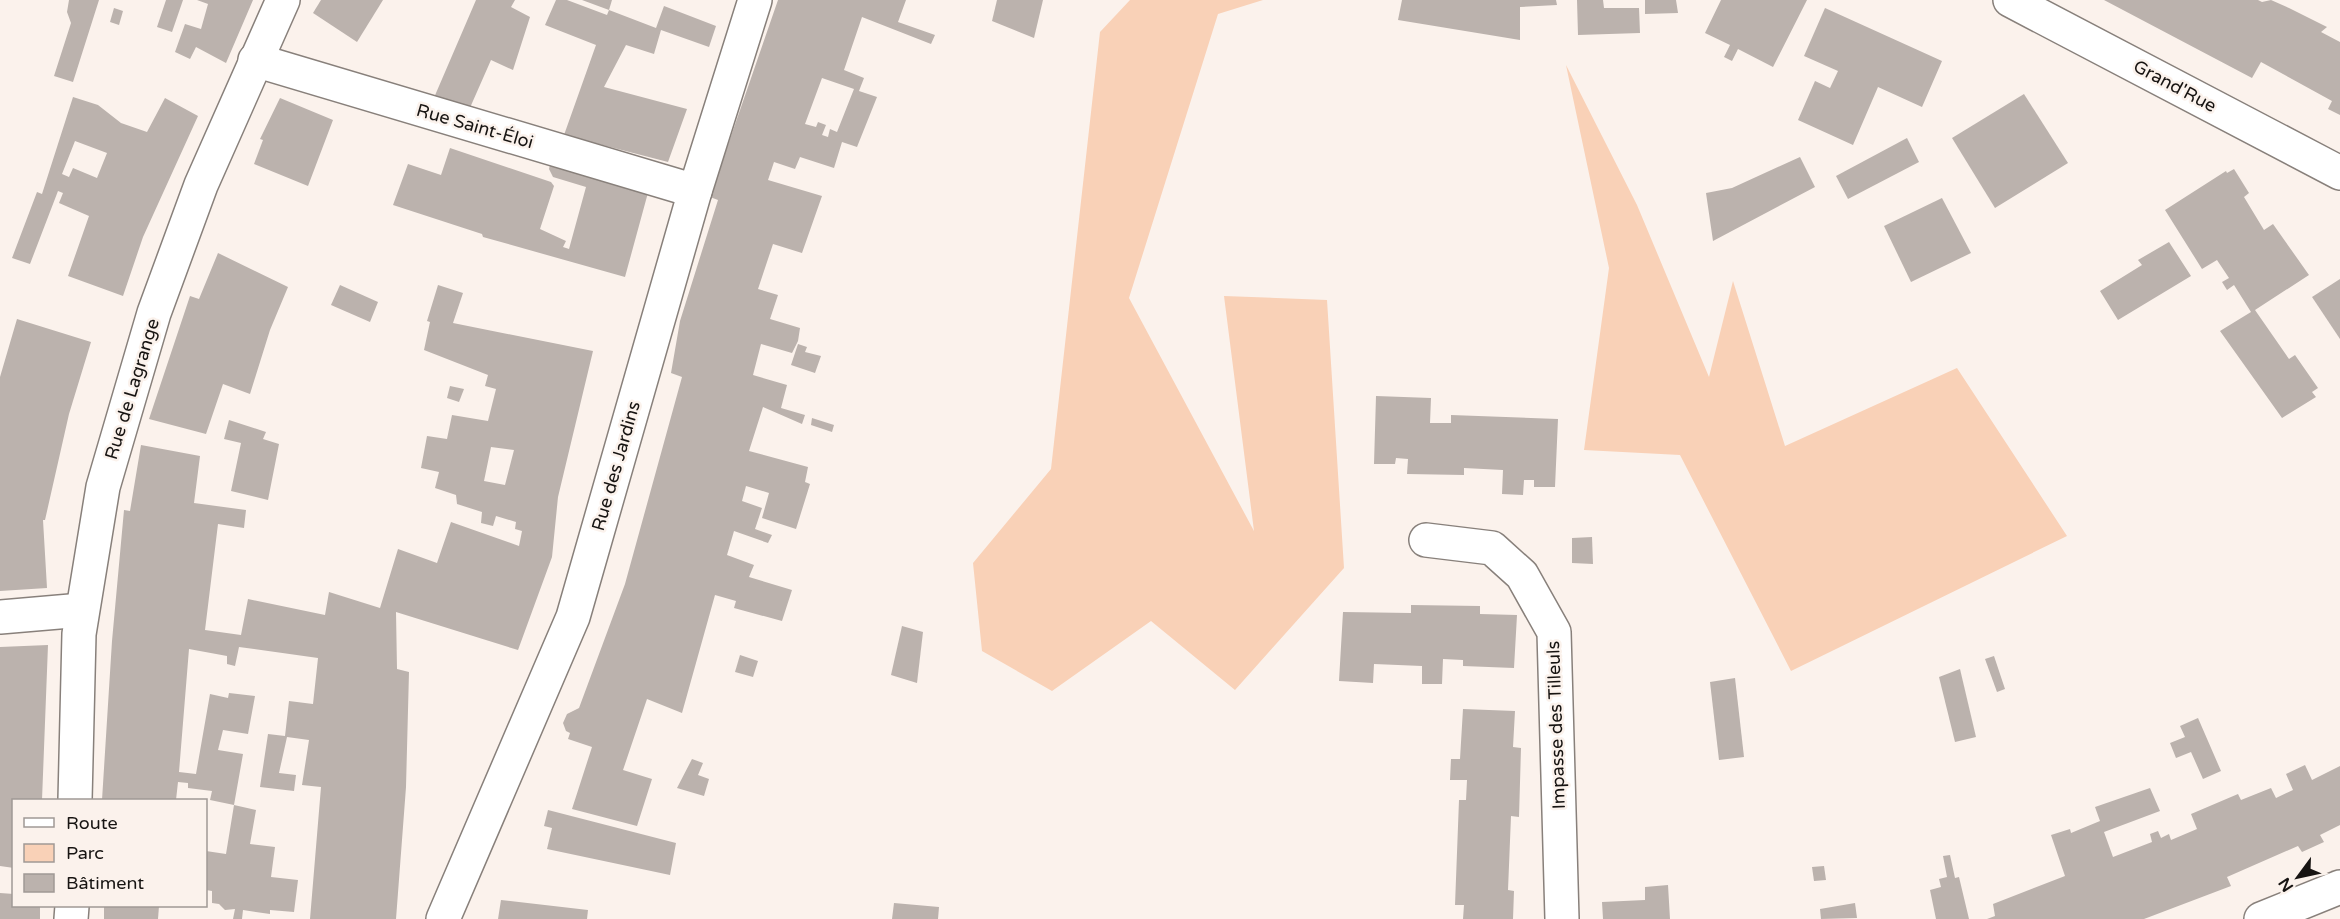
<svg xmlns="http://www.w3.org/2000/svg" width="2340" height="919" viewBox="0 0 2340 919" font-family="'Varela Round',sans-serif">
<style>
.green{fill:#f9d1b7}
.building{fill:#bbb2ad;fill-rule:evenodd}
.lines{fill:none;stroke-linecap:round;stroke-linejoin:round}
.minor-casing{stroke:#88807b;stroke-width:36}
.minor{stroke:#fff;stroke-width:33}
.labels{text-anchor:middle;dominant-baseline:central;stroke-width:5;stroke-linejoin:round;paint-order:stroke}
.street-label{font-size:18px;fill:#171412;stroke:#fbf2ec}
</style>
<rect width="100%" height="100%" fill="#fbf2ec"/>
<g class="green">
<path d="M1130 0H1263L1218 14 1129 298 1254 531 1224 296 1327 300 1344 568 1235 690 1151 621 1052 691 982 651 973 563 1051 469 1100 32Z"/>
<path d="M1566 65 1637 205 1709 377 1733 281 1785 446 1957 368 2067 536 1791 671 1680 455 1584 450 1609 268Z"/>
</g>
<g class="building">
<path d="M69 0H99L73 82 54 76 71 23 67 12Z"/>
<path d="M166 0H183L172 32 157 27Z"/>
<path d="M197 0H253L226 63 196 47 190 59 175 52 185 24 201 29 208 4Z"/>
<path d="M321 0H383L357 42 313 13Z"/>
<path d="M476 0H515L511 7 530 17 513 70 491 60 469 110 433 100Z"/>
<path d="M556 0H567L607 15 609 10 656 28 664 6 716 26 709 47 661 30 654 54 626 45 604 87 687 109 668 162 564 135 596 45 545 25Z"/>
<path d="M582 0H612L609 10Z"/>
<path d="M778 0H906L898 22 935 35 931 44 862 17 844 70 864 78 859 91 877 97 857 147 842 142 834 168 800 157 795 169 774 162 768 180 822 196 802 253 773 244 758 289 778 295 770 319 800 328 798 341 792 353 761 344 753 375 787 385 781 408 805 415 802 424 763 407 749 451 808 467 805 482 810 484 796 529 762 518 769 493 746 486 742 501 762 508 755 529 772 535 768 543 734 531 727 555 754 565 749 577 792 590 782 621 734 608 736 601 715 595 682 713 647 699 623 770 652 779 637 826 572 809 592 747 568 739 570 733 566 731 563 723 567 714 579 708 625 584 682 377 671 373 680 321 718 200 710 197ZM822 78 854 89 837 132 830 129 828 137 822 135 826 125 818 122 816 127 805 124Z"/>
<path d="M997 0H1043L1034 38 992 21Z"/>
<path d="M1402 0H1556L1557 5 1520 7V40L1398 20Z"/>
<path d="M1577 0H1603L1604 8H1639L1640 33 1578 35Z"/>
<path d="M1645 0H1676L1678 13 1645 14Z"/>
<path d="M1721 0H1807L1773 67 1738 49 1732 61 1724 57 1730 45 1705 33Z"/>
<path d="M2104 0H2258L2262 2 2271 0 2289 8 2327 27 2321 32 2340 42V115L2328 109 2332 101 2261 62 2252 78Z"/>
<path d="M114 8 123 11 119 25 110 22Z"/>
<path d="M1825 8 1942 61 1922 107 1878 87 1853 145 1798 120 1815 81 1830 88 1838 71 1804 56Z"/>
<path d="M2024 94 2068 163 1995 208 1952 138Z"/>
<path d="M73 97 98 105 121 123 147 132 165 98 198 116 143 237 123 296 68 276 89 216 59 203 63 193 58 191 30 264 12 258 37 192 42 194ZM75 141 107 153 97 178 73 168 69 177 62 174Z"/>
<path d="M280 98 333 120 308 186 254 164 263 140 260 139Z"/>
<path d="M1907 138 1919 162 1848 199 1836 176Z"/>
<path d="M450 148 551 182 554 186 540 229 566 241 563 247 569 249 586 187 553 177 549 169 551 161 649 189 625 277 483 237 482 234 393 205 408 164 441 175Z"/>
<path d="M1800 157 1815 187 1713 241 1706 193 1732 188Z"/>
<path d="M2234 169 2249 193 2244 197 2264 230 2273 224 2309 275 2255 310 2289 359 2295 355 2318 388 2312 392 2316 397 2282 418 2220 331 2251 312 2234 285 2227 290 2222 282 2229 278 2217 260 2202 269 2165 210 2226 171 2227 173Z"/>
<path d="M1942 198 1971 253 1911 282 1884 226Z"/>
<path d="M2169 242 2191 276 2118 320 2100 291 2142 265 2138 260Z"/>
<path d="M218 253 288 287 270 330 250 394 223 384 206 434 149 419 190 296 199 299Z"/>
<path d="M2340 279V339L2312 297Z"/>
<path d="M340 285 378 302 370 322 331 305Z"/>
<path d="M438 285 463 293 453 323 593 351 558 497 552 557 518 650 396 612 397 669 409 672 406 787 396 919H310L321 787 302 785 309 740 287 737 279 773 296 775 294 791 260 787 268 734 285 736 289 701 313 704 318 658 239 647 235 666 227 664V656L189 649 179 772 196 774 210 694 228 698 229 693 255 696 248 734 223 730 218 750 243 754 234 805 210 800 212 791 188 788V783L178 782 176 800H102L112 641 124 510 130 511 141 445 200 456 194 503 246 510 244 528 218 524 205 630 241 635 248 599 325 615 329 592 380 608 398 549 437 563 451 522 519 546 522 531 515 529 516 522 496 516 493 526 481 523 482 512 457 504 456 495 435 488 439 472 421 468 427 436 447 439 452 415 488 421 496 389 485 386 488 375 424 350 430 322 427 321ZM491 447 514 450 505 485 484 481Z"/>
<path d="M17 319 91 342 69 414 45 520H43L47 588 0 591V377Z"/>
<path d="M798 344 807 347 805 352 821 356 815 373 791 365Z"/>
<path d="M450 386 464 389 459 402 447 398Z"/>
<path d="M1376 396 1431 398 1430 423H1451V415L1558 419 1555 487H1534V480H1524L1523 495 1502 494 1503 470 1464 468V475L1407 474 1408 459 1396 458 1395 464H1374Z"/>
<path d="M812 418 834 425 832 432 811 425Z"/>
<path d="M229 420 266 432 263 439 279 444 268 500 231 491 241 443 224 439Z"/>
<path d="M1592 537 1593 564 1572 563V538Z"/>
<path d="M1411 605 1480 606V614L1517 615 1514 668 1463 666V660L1443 659 1442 684H1422V666L1374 664 1373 683 1339 681 1343 612 1411 613Z"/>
<path d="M902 626 923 632 917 683 891 675Z"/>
<path d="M48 645 42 800H14V868L0 866V647Z"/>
<path d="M740 655 758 661 753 677 735 672Z"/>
<path d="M1994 656 2005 689 1997 692 1985 659Z"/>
<path d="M1960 669 1976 737 1955 742 1939 677Z"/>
<path d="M1735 678 1744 757 1719 760 1710 682Z"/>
<path d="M1463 709 1515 711 1513 747 1521 748 1519 817 1511 816 1508 890 1514 891 1513 919H1463L1464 905H1455L1459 800H1466L1467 780H1450L1451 759H1460Z"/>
<path d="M2198 718 2221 771 2203 779 2191 752 2176 758 2170 743 2185 737 2180 726Z"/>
<path d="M692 759 703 763 698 775 709 779 704 796 677 788Z"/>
<path d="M2305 765 2312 780 2340 766V825L2320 835 2324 842 2302 852 2298 846 2227 877 2231 886 2144 919H1987L1995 916 1993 904 2065 876 2051 835 2070 829 2071 833 2100 821 2095 807 2150 788 2160 811 2104 832 2113 857 2152 842 2150 834 2158 831 2161 838 2169 834 2171 840 2197 829 2191 814 2238 794 2241 800 2271 788 2276 798 2293 790 2286 774Z"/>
<path d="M234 805 256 810 250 844 275 847 271 877 298 880 294 912 270 910V914L243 910 242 919H233L235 909 225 910 219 904 212 903V891L206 890V851L226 854Z"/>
<path d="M548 810 676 843 670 875 547 849 552 828 544 826Z"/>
<path d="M1950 855 1955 878 1959 877 1969 919H1936L1930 890 1941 887 1939 879 1947 877 1943 856Z"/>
<path d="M1824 866 1826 880 1814 881 1812 867Z"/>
<path d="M1668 885 1670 919H1603L1602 902 1645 900V887Z"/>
<path d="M0 893 14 894V906H40V919H0Z"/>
<path d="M501 900 588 910 587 919H498Z"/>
<path d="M894 903 939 907 938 919H892Z"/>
<path d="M1855 903 1857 918 1821 919 1820 909Z"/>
<path d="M104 906H159L158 919H104Z"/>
</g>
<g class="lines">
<g class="minor-casing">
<g id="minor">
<path d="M2010 0 2340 173"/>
<path d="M255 60 695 191"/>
<path d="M1426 540 1492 548 1522 575 1554 632 1562 919"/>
<path d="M0 617 82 610"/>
<path d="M75 800 79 634 103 487 154 313 201 185 283 0"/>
<path d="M71 919 72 906"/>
<path d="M443 919 573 617 695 191 755 0"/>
<path d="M2261 919 2340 887"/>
</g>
</g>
<use href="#minor" class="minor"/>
</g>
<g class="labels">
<g class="street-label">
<text transform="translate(2175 86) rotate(28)">Grand'Rue</text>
<text transform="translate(475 126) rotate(16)">Rue Saint-Éloi</text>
<text transform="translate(132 389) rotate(-73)">Rue de Lagrange</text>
<text transform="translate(616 466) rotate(-74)">Rue des Jardins</text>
<text transform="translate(1556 725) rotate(-92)">Impasse des Tilleuls</text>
</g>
</g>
<rect x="12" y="799" width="195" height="108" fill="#fbf2ec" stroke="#a09995" stroke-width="1.5"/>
<rect x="24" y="818" width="30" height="9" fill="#ffffff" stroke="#a09995" stroke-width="1.5"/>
<text x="66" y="829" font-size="18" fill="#171412">Route</text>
<rect x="24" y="844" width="30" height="18" fill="#f9d1b7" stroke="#a09995" stroke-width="1.5"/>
<text x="66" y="859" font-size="18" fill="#171412">Parc</text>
<rect x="24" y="874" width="30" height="18" fill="#bbb2ad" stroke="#a09995" stroke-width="1.5"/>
<text x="66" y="889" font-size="18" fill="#171412">Bâtiment</text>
<g transform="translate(2298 877) rotate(237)" stroke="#fbf2ec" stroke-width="4.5" paint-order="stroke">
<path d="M0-4.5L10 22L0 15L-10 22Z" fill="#171412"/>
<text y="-9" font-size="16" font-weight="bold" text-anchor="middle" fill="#171412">N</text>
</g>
</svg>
